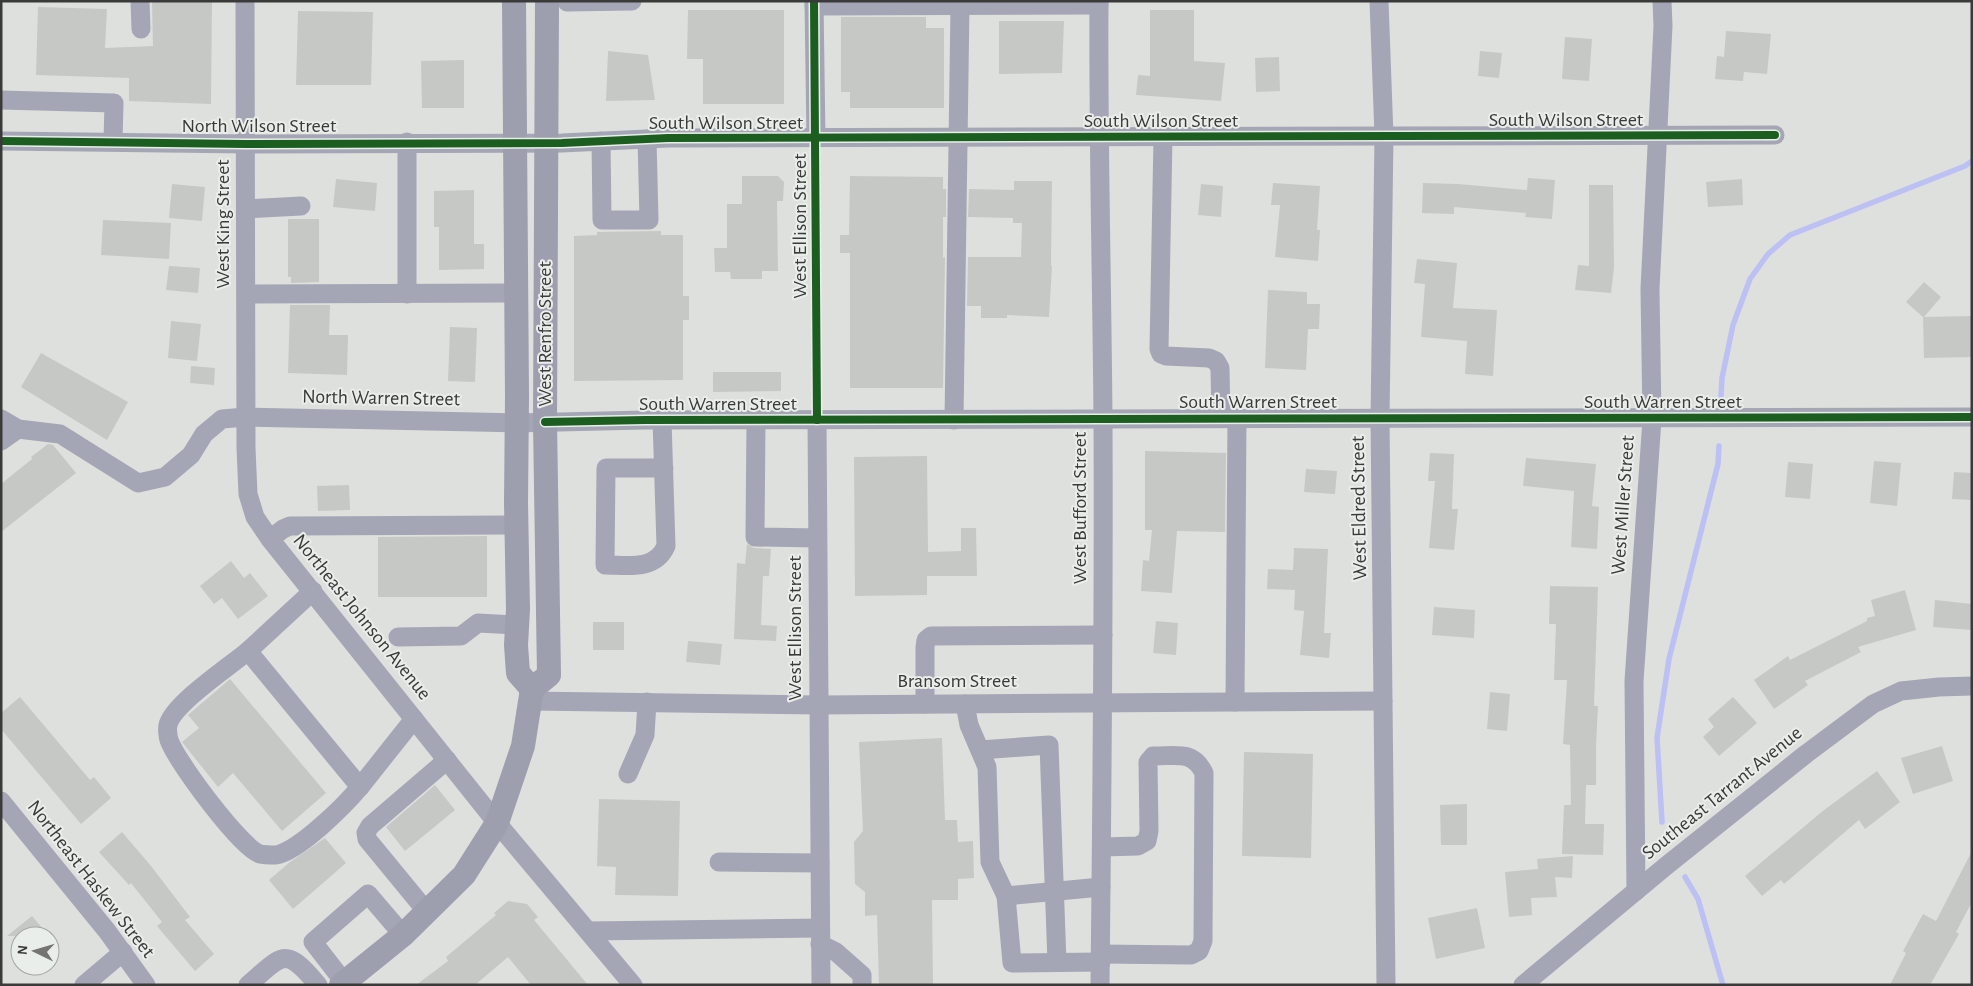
<svg xmlns="http://www.w3.org/2000/svg" width="1973" height="986" viewBox="0 0 1973 986" font-family="'Alegreya Sans',sans-serif">
<style>
.lines{fill:none;stroke-linecap:round;stroke-linejoin:round}
.stream{stroke:#bdc0f3;stroke-width:5.5}
.building{fill:#c6c8c6}
.minor{stroke:#a5a6b5;stroke-width:19}
.major{stroke:#9d9eae;stroke-width:24}
.cycleway-casing{stroke:#eaeeeb;stroke-width:11}
.cycleway{stroke:#1b5e20;stroke-width:8}
.labels{text-anchor:middle;dominant-baseline:central;stroke-width:4;stroke-linejoin:round;paint-order:stroke}
.street-label{font-size:20px;fill:#393a39;stroke:#eaeeeb}
</style>
<rect width="100%" height="100%" fill="#dee0de"/>
<g class="lines">
<g class="stream">
<path d="M1721 396 1722 378 1733 325 1750 279 1768 254 1790 235 1965 166 1972 161"/>
<path d="M1662 822 1657 738 1669 659 1718 464 1719 446"/>
<path d="M1685 877 1698 899 1723 985"/>
</g>
</g>
<g class="building">
<path d="M152 1H212L211 104 129 101V78L36 75 38 7 107 9 105 48 153 46Z"/>
<path d="M688 10H784V104H703V59H687Z"/>
<path d="M1150 10H1194V61L1225 63 1221 101 1136 95 1138 75 1150 76Z"/>
<path d="M298 11 373 12 371 85H296Z"/>
<path d="M841 17H926V28H944V108H850V92H841Z"/>
<path d="M999 21H1064L1062 73 999 74Z"/>
<path d="M1726 31 1771 34 1767 74 1744 72 1743 81 1715 79 1717 56 1724 57Z"/>
<path d="M1565 37 1592 39 1589 81 1562 79Z"/>
<path d="M608 51 648 55 655 100 606 101Z"/>
<path d="M1480 51 1502 53 1499 78 1478 76Z"/>
<path d="M1279 57 1280 91 1256 92 1255 58Z"/>
<path d="M464 60V108H422L421 61Z"/>
<path d="M742 176H778L784 182 783 201H777L778 271H762V279H731L730 272H715L714 248H727V204H742Z"/>
<path d="M850 176 943 177V189H946V217H943V258L945 257 943 388H850V253H840V235H849Z"/>
<path d="M1528 178 1555 180 1552 219 1525 217 1526 213 1454 207V214L1422 213 1423 183 1458 184 1527 190Z"/>
<path d="M336 179 377 183 375 211 333 207Z"/>
<path d="M1742 179 1743 205 1708 207 1706 182Z"/>
<path d="M1014 181H1052L1051 266H1052L1049 317 1007 315V318H981V306H967L968 257H1021L1022 223H1013V218L968 217 969 189 1014 190Z"/>
<path d="M1273 183 1320 186 1317 230H1320L1318 261 1275 257 1280 205H1271Z"/>
<path d="M172 184 205 187 202 221 169 218Z"/>
<path d="M1201 184 1223 186 1221 217 1198 215Z"/>
<path d="M1589 185H1613L1614 268 1611 293 1575 290 1578 265 1589 266Z"/>
<path d="M474 190V244H484V269L439 270V227H434V191Z"/>
<path d="M288 219H319V282L291 283V277H288Z"/>
<path d="M103 220 171 223 169 259 101 255Z"/>
<path d="M661 231V235H683V296H689V320H683V380L574 381V236L597 235V232Z"/>
<path d="M1417 259 1457 263 1453 308 1497 310 1493 376 1465 374 1467 341 1421 337 1425 284 1414 283Z"/>
<path d="M169 266 200 268 198 293 166 290Z"/>
<path d="M1924 282 1941 297 1924 317 1972 316V357L1924 358 1923 317 1906 302Z"/>
<path d="M1268 290 1307 292V304H1320L1319 329H1308L1306 370 1265 368Z"/>
<path d="M290 305H330L329 335H348L347 375 288 373Z"/>
<path d="M171 321 201 324 197 361 168 358Z"/>
<path d="M450 327 477 328 475 382 448 381Z"/>
<path d="M41 353 128 402 107 440 21 387Z"/>
<path d="M191 366 215 368 214 385 190 383Z"/>
<path d="M713 372H781V391L713 392Z"/>
<path d="M48 444 53 445 76 473 1 532V484L32 459 31 457Z"/>
<path d="M1145 451 1226 453 1225 532 1177 531 1172 593 1141 591 1143 560 1149 561 1152 530H1145Z"/>
<path d="M1430 453 1454 454 1452 509H1458L1454 550 1429 548 1435 481H1428Z"/>
<path d="M927 456 928 552 961 551V528H976L977 576H927V595L855 596 854 457Z"/>
<path d="M1526 458 1596 464 1592 506 1599 507 1597 549 1571 547 1574 491 1523 486Z"/>
<path d="M1874 461 1901 463 1897 506 1870 503Z"/>
<path d="M1788 462 1813 464 1810 499 1785 497Z"/>
<path d="M1306 469 1337 471 1335 494 1304 492Z"/>
<path d="M1954 472 1972 473V500L1952 499Z"/>
<path d="M349 485 350 510 318 511 317 486Z"/>
<path d="M487 536V597H378V537Z"/>
<path d="M747 544 754 548 771 549 769 576H763L761 625 777 626 776 641 734 639 737 563 745 564Z"/>
<path d="M1294 548 1328 549 1324 633H1331L1329 658 1300 655 1304 611 1294 610 1295 590 1267 589 1268 569 1293 570Z"/>
<path d="M231 561 244 578 250 573 268 596 238 619 222 598 214 604 200 586Z"/>
<path d="M1550 586 1598 587 1594 706H1598L1596 746V785H1586L1585 824H1604L1603 855 1562 854 1564 805H1571L1570 745 1563 744 1567 680H1554L1556 624H1549Z"/>
<path d="M1905 590 1916 630 1858 647 1861 652 1805 681 1808 685 1774 709 1754 680 1788 656 1790 660 1867 621V618L1875 616 1871 600Z"/>
<path d="M1935 600 1972 604V630L1933 627Z"/>
<path d="M1434 607 1475 610 1474 638 1432 635Z"/>
<path d="M1156 621 1178 623 1176 655 1153 653Z"/>
<rect x="593" y="622" width="31" height="28"/>
<path d="M688 641 722 644 720 665 686 662Z"/>
<path d="M230 679 326 793 282 831 233 773 218 787 182 742 199 728 188 715Z"/>
<path d="M1490 692 1510 694 1507 731 1487 729Z"/>
<path d="M20 697 90 780 94 777 111 798 81 824 1 729V713Z"/>
<path d="M1733 697 1757 723 1719 756 1703 737 1714 727 1708 719Z"/>
<path d="M942 738 945 820H957L958 842 973 841 974 878 958 879V900H932L933 985H879L877 915 865 916V892L855 884 854 842 863 831 859 742Z"/>
<path d="M1942 746 1953 781 1913 794 1901 758Z"/>
<path d="M1244 752 1313 754 1311 858 1242 856Z"/>
<path d="M1877 771 1900 802 1865 829 1859 820 1784 884 1781 880 1762 896 1745 876 1824 810Z"/>
<path d="M435 785 455 810 405 851 386 827Z"/>
<path d="M599 799 680 801 678 896 615 895 616 867 597 866Z"/>
<path d="M1467 804V845H1441L1440 805Z"/>
<path d="M122 832 151 866 190 917 185 920 214 954 195 971 157 926 162 922 131 883 129 885 99 852Z"/>
<path d="M325 838 346 863 293 909 269 880 290 862Z"/>
<path d="M1972 851V902L1956 932 1959 934 1930 985H1890L1906 953 1903 951 1923 914 1936 921Z"/>
<path d="M1573 856 1572 878 1555 877 1557 897 1531 898 1532 915 1509 917 1505 872 1538 869 1537 859Z"/>
<path d="M508 901 527 904 538 917 534 920 588 985H531L508 957 475 985H416L448 961 446 957 496 915 494 913Z"/>
<path d="M1477 908 1485 948 1436 959 1428 918Z"/>
<path d="M32 916 49 936H7Z"/>
</g>
<g class="lines">
<g class="minor">
<path d="M140 1 141 29"/>
<path d="M245 1 246 448 248 494 255 517 270 539 497 823 633 985"/>
<path d="M814 1 816 139"/>
<path d="M1099 1C1098 141 1102 281 1103 421 1104 609 1102 797 1100 985"/>
<path d="M1379 1 1384 136 1380 418 1386 985"/>
<path d="M567 2 632 1"/>
<path d="M814 6 1099 5"/>
<path d="M1 100 114 103 113 141"/>
<path d="M1163 137 1159 349 1161 354 1166 356 1209 358 1216 361 1220 368 1221 418"/>
<path d="M1 141 246 144 562 143 668 138 1775 135"/>
<path d="M601 141 602 220H649L647 139"/>
<path d="M246 209 301 206"/>
<path d="M246 294 516 293"/>
<path d="M407 294V142"/>
<path d="M1 419 18 429 60 434 138 483 165 477 191 455 204 434 222 419 246 417 516 423 645 420 1972 417"/>
<path d="M662 420 666 546C655 571 628 565 605 565L606 468H664"/>
<path d="M756 420 755 537 817 538"/>
<path d="M817 420 821 985"/>
<path d="M954 420 960 6"/>
<path d="M1 441 18 429"/>
<path d="M270 539 283 529 290 526 517 525"/>
<path d="M313 591 248 651 360 787 414 719"/>
<path d="M398 637 461 636 478 623 517 625"/>
<path d="M248 651C230 666 173 704 168 725 167 728 168 737 169 740 176 761 241 848 260 854 264 855 272 855 276 855 299 851 345 805 360 787"/>
<path d="M530 701 818 705 1383 701"/>
<path d="M1235 702 1237 418"/>
<path d="M925 704V647L926 640 931 636 1103 635"/>
<path d="M965 704 969 725 987 767 990 862 1006 896 1012 963 1101 962"/>
<path d="M980 750 1049 745 1057 962"/>
<path d="M628 774 645 735 647 702"/>
<path d="M1 801 107 931 146 985"/>
<path d="M719 862 820 863"/>
<path d="M1636 891 1634 681 1652 419 1650 289 1663 26 1662 1"/>
<path d="M1006 896 1101 887"/>
<path d="M427 912 367 839 366 833 370 826 447 760"/>
<path d="M588 931 820 928"/>
<path d="M820 944 836 952 862 975V985"/>
<path d="M1101 954 1191 955 1199 951 1203 941 1204 773C1193 750 1176 756 1153 756L1148 762 1149 831 1147 841 1138 846 1102 847"/>
<path d="M344 982 313 942 368 894 403 935"/>
<path d="M84 985 123 952"/>
<path d="M248 985C283 955 285 945 318 985"/>
<path d="M1523 985 1666 866 1806 754 1873 704 1901 691 1939 687 1972 686"/>
</g>
<g class="major">
<path d="M514 1 517 396 516 503 518 609 516 645 518 673 532 689"/>
<path d="M341 985 403 935 464 875 497 823 523 746 532 689 549 675 545 422 547 1"/>
</g>
<g class="cycleway-casing">
<g id="cycleway">
<path d="M814 1 817 420"/>
<path d="M1 141 246 144 562 143 668 138 1775 135"/>
<path d="M545 422 645 420 1972 417"/>
</g>
</g>
<use href="#cycleway" class="cycleway"/>
</g>
<g class="labels">
<g class="street-label">
<text x="1566" y="120">South Wilson Street</text>
<text x="1161" y="121">South Wilson Street</text>
<text x="726" y="123">South Wilson Street</text>
<text x="259" y="126">North Wilson Street</text>
<text transform="translate(223 224) rotate(-90)">West King Street</text>
<text transform="translate(800 226) rotate(-90)">West Ellison Street</text>
<text transform="translate(545 334) rotate(-90)">West Renfro Street</text>
<text transform="translate(381 398) rotate(1)">North Warren Street</text>
<text x="1258" y="402">South Warren Street</text>
<text x="1663" y="402">South Warren Street</text>
<text x="718" y="404">South Warren Street</text>
<text transform="translate(1623 505) rotate(-86)">West Miller Street</text>
<text transform="translate(1080 508) rotate(-90)">West Bufford Street</text>
<text transform="translate(1359 508) rotate(-91)">West Eldred Street</text>
<text transform="translate(362 617) rotate(51)">Northeast Johnson Avenue</text>
<text transform="translate(795 628) rotate(-90)">West Ellison Street</text>
<text x="957" y="681">Bransom Street</text>
<text transform="translate(1722 793) rotate(-39)">Southeast Tarrant Avenue</text>
<text transform="translate(91 879) rotate(52)">Northeast Haskew Street</text>
</g>
</g>
<rect width="1973" height="986" fill="none" stroke="#393a39" stroke-width="5"/>
<g transform="translate(35 951) rotate(275)"><circle r="24" fill="#eaeeeb" stroke="#a3a6a4"/>
<path d="M0-4L9 19L0 12L-9 19Z" fill="#737473"/>
<text y="-8" font-size="14" font-weight="bold" text-anchor="middle" fill="#393a39">N</text>
</g>
</svg>
